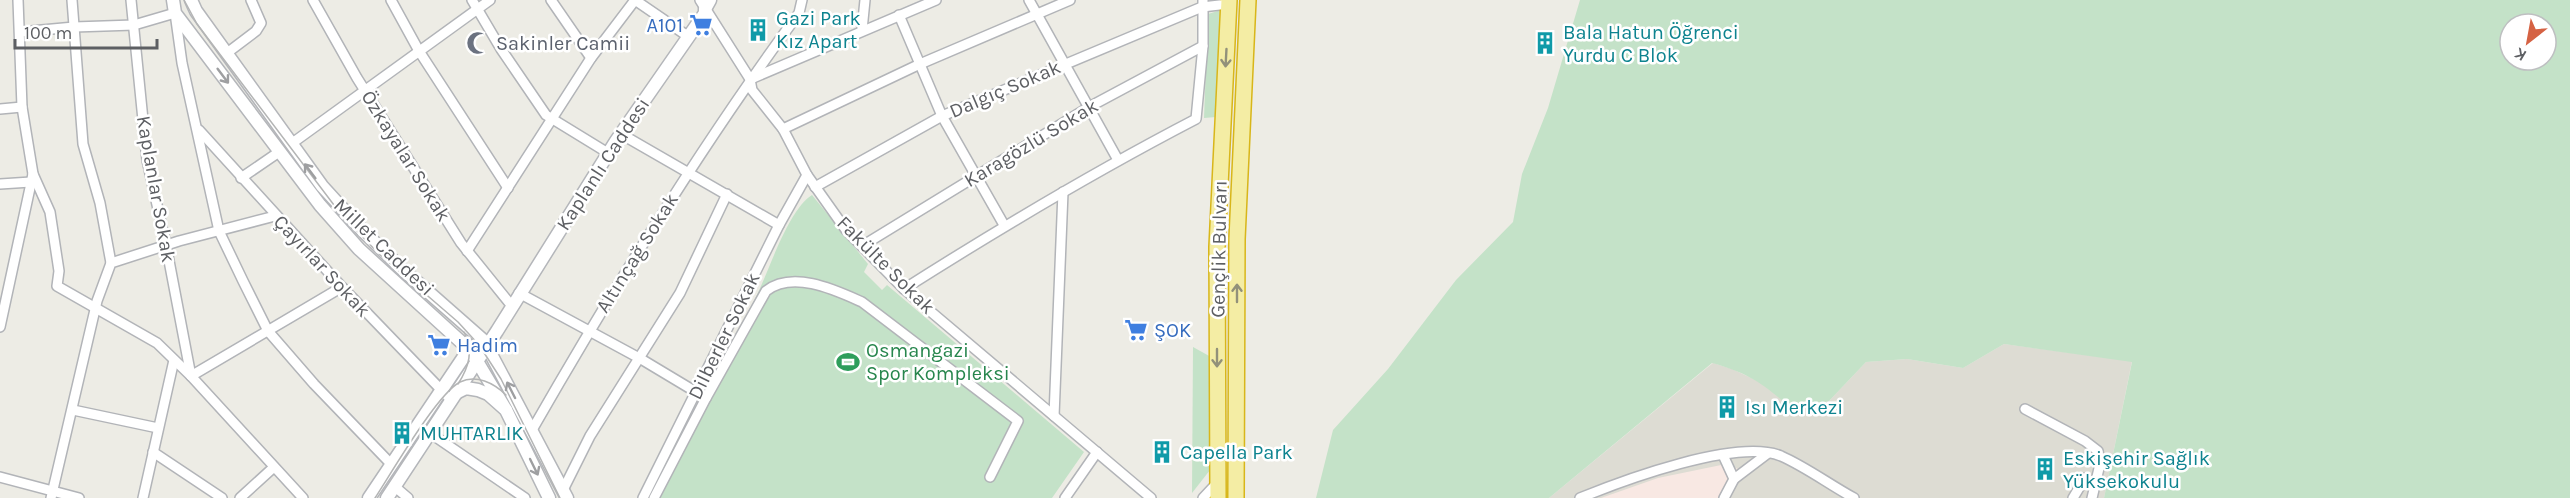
<svg xmlns="http://www.w3.org/2000/svg" width="2570" height="498" viewBox="0 0 2570 498" font-family="Karla,sans-serif">
<style>
.education{fill:#dddcd3}
.medical{fill:#f8e8e3}
.green{fill:#c4e2c8;fill-rule:evenodd}
.lines{fill:none;stroke-linecap:round;stroke-linejoin:round}
.minor-casing{stroke:#b2b4b8;stroke-width:12}
.secondary-casing{stroke:#b4b6ba;stroke-width:15}
.trunk-casing{stroke:#d8b61a;stroke-width:18}
.minor{stroke:#fff;stroke-width:9}
.secondary{stroke:#fff;stroke-width:12}
.trunk{stroke:#f4eda4;stroke-width:15}
.tram{stroke:#b4b5b5;stroke-width:1.5}
.oneway{stroke:#92917a}
.oneway2{stroke:#9e9fa1}
.labels{text-anchor:middle;dominant-baseline:central;stroke-width:5;stroke-linejoin:round;paint-order:stroke}
.culture-label{font-size:20px;fill:#0d838f;stroke:#fff;text-anchor:start}
.shop-label{font-size:20px;fill:#366cbe;stroke:#fff;text-anchor:start}
.worship-label{font-size:20px;fill:#5b616d;stroke:#fff;text-anchor:start}
.street-label{font-size:20px;fill:#5d5f63;stroke:#fff}
.leisure-label{font-size:20px;fill:#27864d;stroke:#fff;text-anchor:start}
</style>
<rect width="100%" height="100%" fill="#edece5"/>
<path class="education" d="M2004 344 2132 361 2104 498H1549L1713 363 1732 369 1764 384 1793 410 1829 401 1866 362 1907 359 1963 368Z"/>
<path class="medical" d="M1726 464 1743 471 1727 498H1601L1658 478Z"/>
<g class="green">
<path d="M1580 0H2570V498H2104L2132 362 2004 344 1963 368 1907 359 1866 362 1829 401 1793 410C1765 385 1749 373 1712 363L1549 498H1316L1333 430 1388 369 1456 280 1513 222 1522 174 1548 108ZM2510 24H2546V60H2510Z"/>
<path d="M1221 10 1216 117 1204 118 1208 14Z"/>
<path d="M812 195 868 264 864 272 882 290 887 285 1084 452 1052 498H649C684 431 720 365 755 299 769 272 787 211 812 195Z"/>
<path d="M1193 347 1211 357 1210 470 1192 493Z"/>
</g>
<g class="lines">
<g class="minor-casing">
<g id="minor">
<path d="M18 0 22 107 33 174 50 212 59 271 57 286 157 343 191 376 303 498"/>
<path d="M72 0 83 144 100 203 111 263"/>
<path d="M131 0 147 160 166 245 191 376"/>
<path d="M313 0 357 78 461 243 511 305"/>
<path d="M391 0 419 51 508 188"/>
<path d="M472 0 501 49 546 115 608 153"/>
<path d="M551 0 591 58"/>
<path d="M635 0 689 37"/>
<path d="M700 0 750 79 752 90 783 129 807 175 846 230 904 289 1151 498"/>
<path d="M1029 0 1118 160"/>
<path d="M899 15 942 116 1004 225"/>
<path d="M862 30 865 0"/>
<path d="M20 32 74 27 134 25 175 13 182 63 219 231 243 281 268 331 314 384 392 465"/>
<path d="M227 53 256 31 261 23 251 0"/>
<path d="M753 78 936 0"/>
<path d="M0 109 22 107"/>
<path d="M783 129 920 64 1070 0"/>
<path d="M199 130 342 287 451 400"/>
<path d="M621 134 779 225"/>
<path d="M291 144 490 0"/>
<path d="M241 178 279 152"/>
<path d="M0 184 31 182"/>
<path d="M815 187 942 116 1202 7 1228 4"/>
<path d="M862 246 1089 107 1203 46"/>
<path d="M467 251 591 58 635 0"/>
<path d="M904 289C1000 228 1096 171 1196 119L1203 46V0"/>
<path d="M519 293 641 359 706 398 766 291C793 270 835 290 862 302L1018 421 990 477"/>
<path d="M0 327 33 174"/>
<path d="M191 376 342 287"/>
<path d="M2025 409 2085 441 2098 451 2100 464 2092 498"/>
<path d="M73 410 158 428"/>
<path d="M1054 416 1063 192"/>
<path d="M532 430C614 287 701 146 799 13L802 0"/>
<path d="M430 433 525 498"/>
<path d="M153 452 222 498"/>
<path d="M1723 455 1734 479 1724 498"/>
<path d="M0 477 79 498"/>
<path d="M1734 479 1767 454"/>
<path d="M394 486 408 498"/>
<path d="M563 490 590 436 680 293 727 194"/>
<path d="M51 498 97 301 111 263 179 241 275 216"/>
<path d="M143 498 174 360"/>
<path d="M240 498 274 467"/>
<path d="M643 498 779 225 807 175"/>
<path d="M654 498 706 398"/>
<path d="M1065 498 1097 452"/>
<path d="M1203 498 1218 482"/>
<path d="M1580 498C1624 480 1737 438 1781 456 1806 467 1830 485 1854 498"/>
<path d="M2073 498 2085 478"/>
</g>
</g>
<g class="secondary-casing">
<g id="secondary">
<path d="M173 0 175 13 320 205 359 249 471 351 506 410"/>
<path d="M191 0 196 11 322 186 363 231 401 268 484 341 567 498"/>
<path d="M456 393 466 388 478 390 488 394 506 410 549 498"/>
<path d="M369 498 463 358 477 346"/>
<path d="M387 498 497 331 616 141 705 13V9L710 0"/>
</g>
</g>
<g class="trunk-casing">
<g id="trunk">
<path d="M1218 498 1217 247 1229 0"/>
<path d="M1236 498 1237 239 1248 0"/>
</g>
</g>
<use href="#minor" class="minor"/>
<use href="#secondary" class="secondary"/>
<use href="#trunk" class="trunk"/>
<g class="tram">
<path d="M184 0 197 24 340 213 378 253 458 322 479 345 501 379 560 498"/>
<path d="M458 384C469 367 474 350 464 332"/>
<path d="M375 498C392 472 437 394 460 382 476 374 494 383 506 395"/>
</g>
</g>
<defs><path id="oneway-shaft" d="M-6 0H5M1.5-3L5.5 0L1.5 3" fill="none" stroke-width="1.6" stroke-linecap="round" stroke-linejoin="round" transform="scale(1.5)"/></defs>
<g class="oneway">
<use href="#oneway-shaft" transform="translate(1226 58) rotate(93)"/>
<use href="#oneway-shaft" transform="translate(1237 293) rotate(-90)"/>
<use href="#oneway-shaft" transform="translate(1217 358) rotate(90)"/>
</g>
<g class="oneway2">
<use href="#oneway-shaft" transform="translate(223 76) rotate(53)"/>
<use href="#oneway-shaft" transform="translate(310 171) rotate(-127)"/>
<use href="#oneway-shaft" transform="translate(511 390) rotate(-117)"/>
<use href="#oneway-shaft" transform="translate(534 467) rotate(64)"/>
</g>
<defs>
<g id="supermarket-bare" transform="scale(1.8)"><path d="M-6-5.5h2.5l.6 2H6L4.5 2H-2.5L-4.4-4H-6ZM-1.5 3.2a1.3 1.3 0 1 0 .1 0ZM3 3.2a1.3 1.3 0 1 0 .1 0Z" fill="#3f7fe0" stroke="#fff" stroke-width="2.5" paint-order="stroke"/></g>
<g id="building-bare" transform="scale(1.8)"><path d="M-4-6H4V6H1V3H-1V6H-4ZM-2.5-4.3h1.7v1.8h-1.7ZM.8-4.3h1.7v1.8H.8ZM-2.5-1h1.7V.8h-1.7ZM.8-1h1.7V.8H.8Z" fill="#0f9aa8" stroke="#fff" stroke-width="2.5" paint-order="stroke"/></g>
<g id="mosque-bare" transform="scale(1.8)"><path d="M3.5-4.9A6 6 0 1 0 3.5 4.9A5 5 0 1 1 3.5-4.9Z" fill="#6b7280" stroke="#fff" stroke-width="2.5" paint-order="stroke"/></g>
<g id="stadium-bare" transform="scale(1.8)"><path d="M0-5a6.5 5 0 1 0 0 10a6.5 5 0 1 0 0-10ZM-3.5-1.8h7v3.6h-7Z" fill="#2e9e5b" stroke="#fff" stroke-width="2.5" paint-order="stroke"/></g>
</defs>
<g fill-rule="evenodd">
<use href="#supermarket-bare" x="701" y="25"/>
<use href="#building-bare" x="758" y="30"/>
<use href="#mosque-bare" x="478" y="43"/>
<use href="#building-bare" x="1545" y="43"/>
<use href="#supermarket-bare" x="1136" y="330"/>
<use href="#supermarket-bare" x="439" y="345"/>
<use href="#stadium-bare" x="848" y="362"/>
<use href="#building-bare" x="1727" y="407"/>
<use href="#building-bare" x="402" y="433"/>
<use href="#building-bare" x="1162" y="452"/>
<use href="#building-bare" x="2045" y="469"/>
</g>
<g class="labels">
<g class="culture-label">
<text x="776" y="18">Gazi Park<tspan x="776" dy="23">Kız Apart</tspan></text>
<text x="1563" y="32">Bala Hatun Öğrenci<tspan x="1563" dy="23">Yurdu C Blok</tspan></text>
<text x="1745" y="407">Isı Merkezi</text>
<text x="420" y="433">MUHTARLIK</text>
<text x="1180" y="452">Capella Park</text>
<text x="2063" y="458">Eskişehir Sağlık<tspan x="2063" dy="23">Yüksekokulu</tspan></text>
</g>
<g class="shop-label">
<text x="683" y="25" text-anchor="end">A101</text>
<text x="1154" y="330">ŞOK</text>
<text x="457" y="345">Hadim</text>
</g>
<g class="worship-label">
<text x="496" y="43">Sakinler Camii</text>
</g>
<g class="street-label">
<text transform="translate(1005 89) rotate(-23)">Dalgıç Sokak</text>
<text transform="translate(1031 143) rotate(-31)">Karagözlü Sokak</text>
<text transform="translate(406 156) rotate(58)">Özkayalar Sokak</text>
<text transform="translate(603 164) rotate(-57)">Kaplanlı Caddesi</text>
<text transform="translate(156 189) rotate(80)">Kaplanlar Sokak</text>
<text transform="translate(384 247) rotate(44)">Millet Caddesi</text>
<text transform="translate(1219 249) rotate(-89)">Gençlik Bulvarı</text>
<text transform="translate(637 253) rotate(-58)">Altınçağ Sokak</text>
<text transform="translate(886 265) rotate(45)">Fakülte Sokak</text>
<text transform="translate(322 266) rotate(47)">Çayırlar Sokak</text>
<text transform="translate(724 336) rotate(-64)">Dilberler Sokak</text>
</g>
<g class="leisure-label">
<text x="866" y="350">Osmangazi<tspan x="866" dy="23">Spor Kompleksi</tspan></text>
</g>
</g>
<g transform="translate(2528 42) rotate(211)"><circle r="28" fill="#ffffff" stroke="#bebfc1" stroke-width="1.5"/>
<path d="M0-4.5L10 22L0 15L-10 22Z" fill="#d56243"/>
<text y="-9" font-size="16" font-weight="bold" text-anchor="middle" fill="#5d5f63">K</text>
</g>
<path d="M15 39v9h142v-9" fill="none" stroke="#5d5f63" stroke-width="3"/>
<text x="24" y="39" font-size="18" fill="#5d5f63" stroke="#ffffff" stroke-width="4.5" paint-order="stroke">100 m</text>
</svg>
